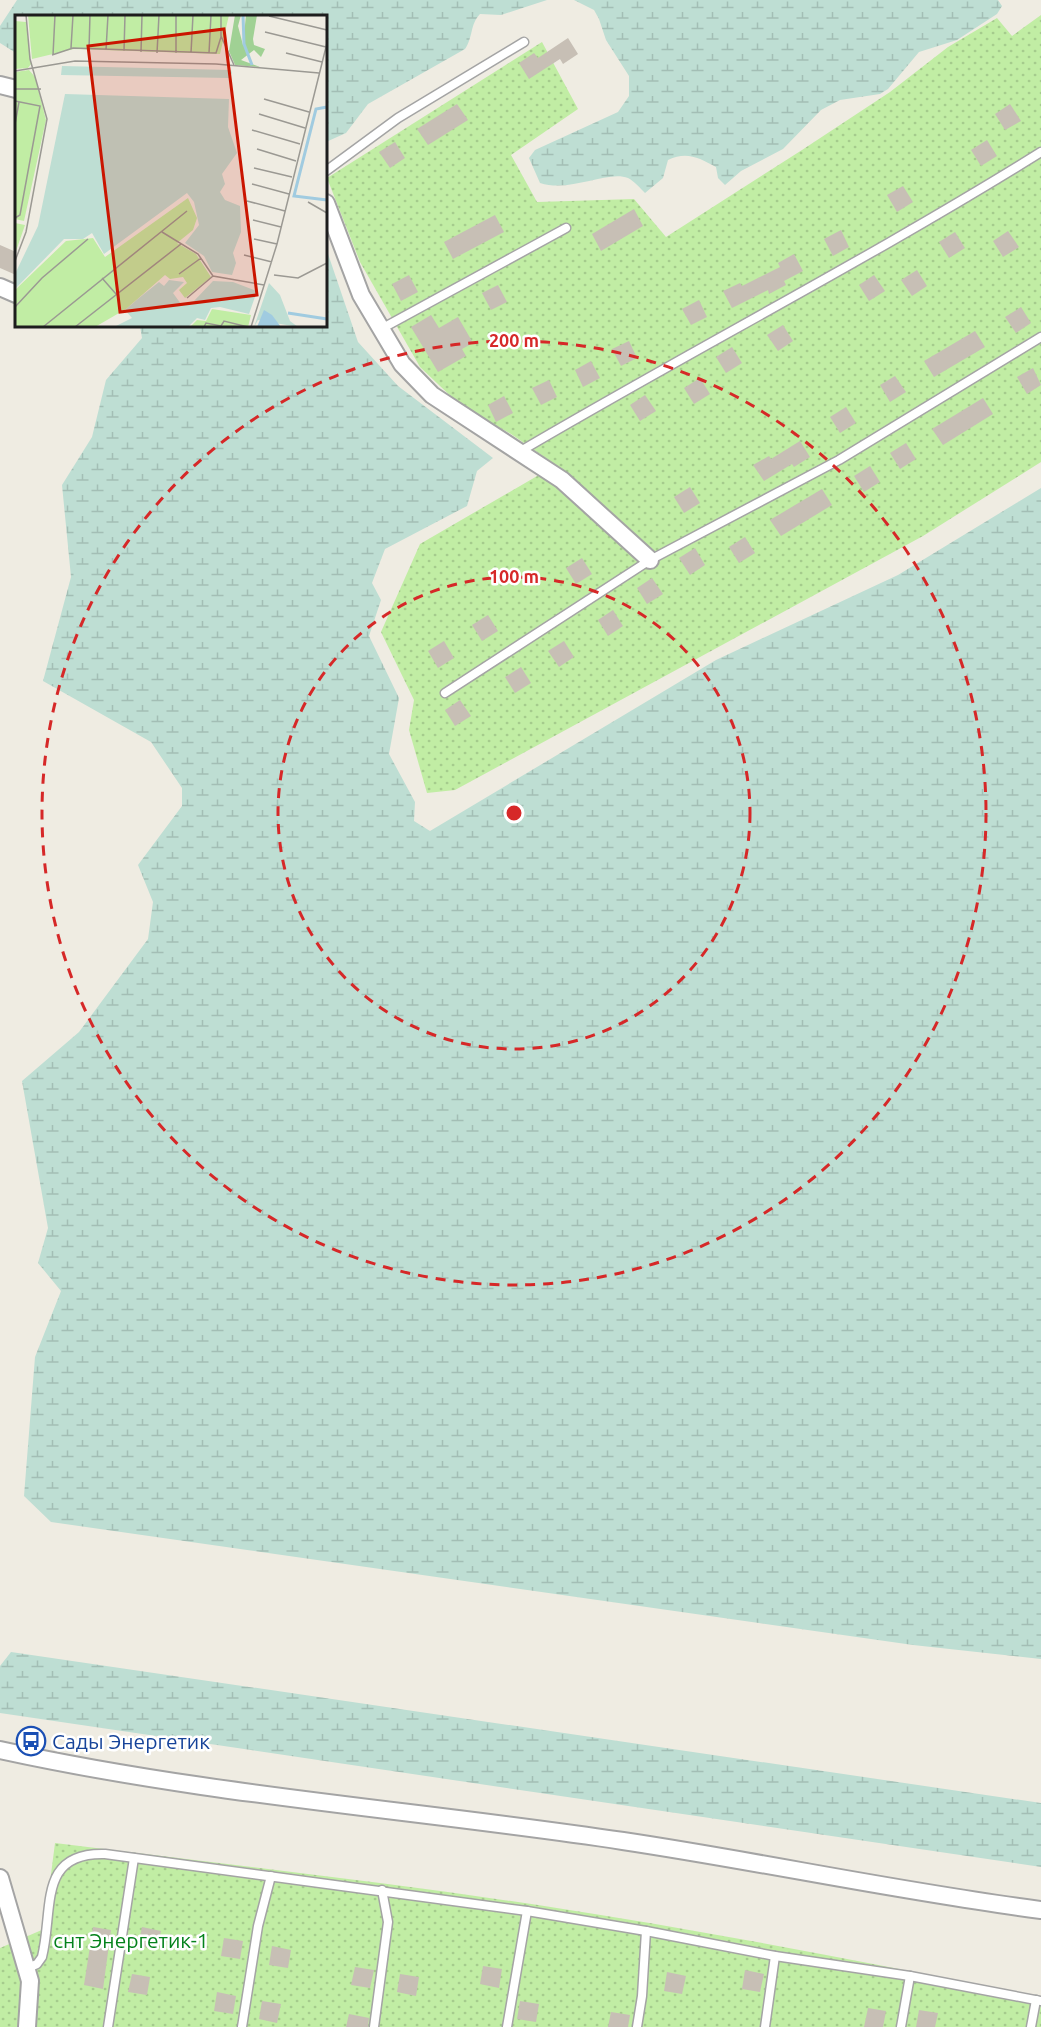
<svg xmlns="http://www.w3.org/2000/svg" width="1041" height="2027" viewBox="0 0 1041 2027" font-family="Ubuntu,sans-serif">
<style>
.wetland{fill:url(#wetland-marsh)}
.garden{fill:url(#garden-dots)}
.building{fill:#c7bfb5}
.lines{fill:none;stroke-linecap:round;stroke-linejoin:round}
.service-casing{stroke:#a4a4a4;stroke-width:11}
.minor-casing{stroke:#a4a4a4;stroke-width:20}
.service{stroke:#fff;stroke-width:8}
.minor{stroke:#fff;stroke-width:16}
.ring{fill:none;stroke:#d62828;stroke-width:3;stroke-dasharray:10 8}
.labels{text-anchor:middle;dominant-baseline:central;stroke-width:5;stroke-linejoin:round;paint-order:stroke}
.transit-label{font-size:21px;fill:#164399;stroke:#fff;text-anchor:start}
.park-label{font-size:21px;fill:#05821c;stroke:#fff}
.inset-river{fill:none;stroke:#a0cbe0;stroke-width:3}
.inset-road{fill:none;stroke:#9b9993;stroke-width:1.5}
.view{fill:#ca1500;fill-opacity:0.15;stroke:#ca1500;stroke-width:3}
.inset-edge{fill:none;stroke:#1d1d1d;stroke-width:3}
.centre{fill:#d62828;stroke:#fff;stroke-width:3}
.ring-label{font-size:18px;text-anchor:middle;font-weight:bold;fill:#d62828;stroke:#fff;stroke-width:5;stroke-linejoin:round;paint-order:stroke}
</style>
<defs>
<pattern id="wetland-marsh" width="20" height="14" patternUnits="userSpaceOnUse" patternTransform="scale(1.5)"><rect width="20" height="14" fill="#beded3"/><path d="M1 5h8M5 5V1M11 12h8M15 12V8" fill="none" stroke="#a3beb5"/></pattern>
<pattern id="garden-dots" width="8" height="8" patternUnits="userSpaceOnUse" patternTransform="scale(1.5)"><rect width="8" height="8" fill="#c1eda4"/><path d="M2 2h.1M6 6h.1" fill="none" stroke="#a5cb8d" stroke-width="1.8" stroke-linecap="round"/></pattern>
</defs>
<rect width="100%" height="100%" fill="#efece2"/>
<g class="wetland">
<path d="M17 0H547L501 15 480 14C470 24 473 38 465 49L368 104 346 133 326 142V16H16V53L0 43V26Z"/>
<path d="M574 0H998L1002 6 997 14 957 40 919 52 888 89 880 94 840 100 821 110 783 149 741 171 725 185 718 178 716 167C699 158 687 151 668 160L663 178 645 193C640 188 634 181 628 178 607 170 571 193 540 183L529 158 535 150 618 112 629 96V76L606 40 599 19 594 10Z"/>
<path d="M326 248 358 342 398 386 493 458 477 471 467 506 385 549 372 583 381 600 369 636 399 698 389 754 415 802 414 821 430 831 716 660 898 575 1041 488V1659L913 1645 51 1522 24 1496 35 1357 61 1291 38 1263 48 1228 22 1081 79 1032 148 939 153 902 138 865 182 806V788L151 742 43 681 71 577 62 485 92 437 106 380 142 338 140 326H326Z"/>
<path d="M11 1652 1041 1803V1867L0 1713V1666Z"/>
</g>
<g class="garden">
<path d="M1041 15V462L923 536 455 790 427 793 409 730 414 700 381 632 420 544 556 465 511 434 459 404 420 367 360 262 327 178 542 42 578 109 511 155 537 202 634 199 666 237 802 150 890 92 948 47 997 18 1012 36Z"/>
<path d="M55 1843C216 1863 377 1881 538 1905 706 1931 874 1963 1041 1998V2027H0V1948L44 1929Z"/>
</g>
<g class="building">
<path d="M568 38 578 54 563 64 560 59 529 79 519 63 534 53 538 58Z"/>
<path d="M457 104 468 120 428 145 417 129Z"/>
<path d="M1010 104 1021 121 1005 130 995 114Z"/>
<path d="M987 140 997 156 981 166 971 150Z"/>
<path d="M395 142 405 158 390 168 379 152Z"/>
<path d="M903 186 913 202 897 212 887 195Z"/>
<path d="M634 209 643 226 601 251 592 234Z"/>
<path d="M495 215 504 232 453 259 444 242Z"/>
<path d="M841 230 849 247 833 256 824 239Z"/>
<path d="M1008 231 1019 247 1003 257 993 241Z"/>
<path d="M955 232 965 248 949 258 939 242Z"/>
<path d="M0 245 16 252V275L0 268Z"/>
<path d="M794 254 803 271 784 281 786 285 769 294 768 290 732 308 723 291 740 283 742 286 780 267 778 263Z"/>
<path d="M917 270 927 286 912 296 901 280Z"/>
<path d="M409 275 418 292 401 301 392 284Z"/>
<path d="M874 275 885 291 869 301 859 285Z"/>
<path d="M498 285 507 302 491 310 482 293Z"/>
<path d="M699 300 707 317 691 325 682 309Z"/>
<path d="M1021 307 1031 323 1016 333 1005 317Z"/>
<path d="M431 315 439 328 458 317 473 343 462 349 466 356 438 372 411 327Z"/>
<path d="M783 325 793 341 778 351 767 335Z"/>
<path d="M975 331 985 347 934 377 924 361Z"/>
<path d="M629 341 637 358 621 366 612 349Z"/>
<path d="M732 347 742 363 726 373 716 357Z"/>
<path d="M591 361 600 378 583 387 575 370Z"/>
<path d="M1033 368 1041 385 1027 394 1017 377Z"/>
<path d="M895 376 906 392 890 402 880 385Z"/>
<path d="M700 378 710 394 694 404 684 388Z"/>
<path d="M549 380 557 397 541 405 532 388Z"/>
<path d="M645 395 656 411 640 421 630 405Z"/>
<path d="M504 396 513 413 496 422 488 405Z"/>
<path d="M983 398 993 414 943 445 932 429Z"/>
<path d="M846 407 856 423 840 433 830 417Z"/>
<path d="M800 441 810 457 794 467 792 464 764 481 753 465 769 456 771 459Z"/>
<path d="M906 443 916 459 900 469 890 453Z"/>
<path d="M870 466 880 482 864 492 854 476Z"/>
<path d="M690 487 700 503 684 513 674 497Z"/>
<path d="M822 489 832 505 781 536 770 520Z"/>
<path d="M745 537 755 553 739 563 729 547Z"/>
<path d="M695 548 705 565 690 575 679 558Z"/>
<path d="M582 558 592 574 576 584 566 568Z"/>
<path d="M652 578 663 594 647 604 637 588Z"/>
<path d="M613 610 623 626 608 636 598 620Z"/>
<path d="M488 615 498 631 482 641 472 625Z"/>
<path d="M444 641 454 658 438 668 428 651Z"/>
<path d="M564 641 574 657 559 667 548 651Z"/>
<path d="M521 667 531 683 515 693 505 677Z"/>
<path d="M460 700 471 716 455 726 445 710Z"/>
<path d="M93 1927 111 1930 103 1989 84 1985Z"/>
<path d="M142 1927 161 1931 157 1949 138 1946Z"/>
<path d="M224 1938 243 1941 240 1959 221 1956Z"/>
<path d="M272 1946 291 1950 288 1968 269 1965Z"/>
<path d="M483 1966 502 1969 499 1988 480 1984Z"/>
<path d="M355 1967 374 1970 370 1988 351 1985Z"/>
<path d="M745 1970 764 1974 760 1992 742 1989Z"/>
<path d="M667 1972 686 1976 682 1994 664 1991Z"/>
<path d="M132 1974 150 1977 147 1995 128 1992Z"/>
<path d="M400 1974 419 1977 416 1996 397 1992Z"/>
<path d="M217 1992 236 1996 233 2014 214 2011Z"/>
<path d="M262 2001 281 2004 277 2023 259 2019Z"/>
<path d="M520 2001 539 2004 536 2022 517 2019Z"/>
<path d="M868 2008 886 2011 883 2027H864Z"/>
<path d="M919 2010 938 2013 935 2027H916Z"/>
<path d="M611 2012 630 2015 628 2027H608Z"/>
<path d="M349 2014 369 2018 368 2027H346Z"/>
</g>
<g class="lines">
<g class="service-casing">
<g id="service">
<path d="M326 171 398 118 524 42"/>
<path d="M381 329 566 228"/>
<path d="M519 452C692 350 871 258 1041 152"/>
<path d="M445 693 650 560 839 460 1041 337"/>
<path d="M28 1968 37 1964 42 1957C54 1909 37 1852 105 1854L527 1911 646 1931 775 1956 910 1976 1041 2001"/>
<path d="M108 2027 134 1858"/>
<path d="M242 2027 258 1926 271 1876"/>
<path d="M374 2027 388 1922 382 1890"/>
<path d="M507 2027 527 1911"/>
<path d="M637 2027 642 1996 646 1931"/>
<path d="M765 2027 775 1956"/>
<path d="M901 2027 910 1976"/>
<path d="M1031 2027 1036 2000"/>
</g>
</g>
<g class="minor-casing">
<g id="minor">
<path d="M0 85 16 89"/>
<path d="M326 203 361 295 402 364 432 395 562 480 650 560"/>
<path d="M0 287 16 294"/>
<path d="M0 1750C205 1795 416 1810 623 1841 763 1862 901 1892 1041 1910"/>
<path d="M0 1878 30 1981 27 2027"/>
</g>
</g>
<use href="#service" class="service"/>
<use href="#minor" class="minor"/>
</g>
<g class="ring">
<circle cx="514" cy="813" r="236"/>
<circle cx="514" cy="813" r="472"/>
</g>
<defs>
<g id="bus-ring" transform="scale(1.5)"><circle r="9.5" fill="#fff" stroke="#1a4fb4" stroke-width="1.5"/><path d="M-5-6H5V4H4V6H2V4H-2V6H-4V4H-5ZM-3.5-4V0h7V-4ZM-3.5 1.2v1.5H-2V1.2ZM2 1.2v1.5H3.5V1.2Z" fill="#1a4fb4"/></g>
</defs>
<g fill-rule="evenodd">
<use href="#bus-ring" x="31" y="1741"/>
</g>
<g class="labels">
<g class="transit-label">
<text x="52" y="1741">Сады Энергетик</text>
</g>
<g class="park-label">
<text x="131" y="1940">снт Энергетик-1</text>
</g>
</g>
<g transform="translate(15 15)">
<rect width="312" height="312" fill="#efece2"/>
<path d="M220 0H226L223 11 228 30 231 0H242L238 24 239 30 250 34 246 42 239 35 226 45 245 52 220 50 214 36Z" fill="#a0d194"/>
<path d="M47 51 216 55 217 58 214 63 46 60ZM50 79 214 84 213 112 222 138 207 159 210 169 205 177 210 185 225 191 226 217 218 238 221 248 217 260 197 257 189 241 170 228 184 210 179 187 172 178 89 239 77 218 68 224H49L0 274V259L23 211ZM154 265 169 267 158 278 166 289 179 286 198 266 218 267 242 276 234 299 205 292 196 293 190 305 182 303 173 312H99L117 303 110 295 124 283 144 267 149 271ZM254 268 265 280 275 306 283 312 243 305 239 312Z" fill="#beded3"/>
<path d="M13 0H214L205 39 59 34 17 44ZM0 6 11 7 16 49 13 53 0 54ZM14 55 20 62 31 105 9 206 0 204V57ZM173 183 182 203 178 215 162 228 181 239 196 262 170 283 164 275 172 268 168 262 155 264 150 260 111 294 80 312H0V275L51 226 78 223 90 242ZM0 208 10 210 0 239ZM197 294 236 300 233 312H175L182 305 191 306Z" fill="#c1eda4"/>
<path d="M249 295 257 300 266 312H242Z" fill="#a0cbe0"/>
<path class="inset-river" d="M228 0 229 29 237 50M312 92 301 94 279 181 312 185M273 298 312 304"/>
<path class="inset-road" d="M161 0V38M206 0V21L219 50M254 1 312 15M250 17 311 32M56 33 58 0M74 34 75 0M91 35 93 0M109 36 110 0M126 37 127 0M142 38 144 0M176 38 178 0M194 38 196 0M271 38 307 47M37 40 58 33 201 38 206 22M38 40 40 0M0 56 60 46 201 49 304 58M0 74H26M249 84 294 97M0 86 25 91 5 200 0 203M244 99 290 113M0 109 4 87M237 115 285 129M242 134 281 146M239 153 277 162M237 169 274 179M232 186 270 196M293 187 312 198M238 205 266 212M147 217 183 239 198 261 249 270M239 224 262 229M229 240 257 247M0 246 11 217 32 104 15 44 11 0M164 259 186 243M259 260 283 263 312 248M87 263 101 279M172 283 198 261M0 292 27 263 73 224M28 312 172 196M60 312 166 229M189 312 191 308 206 311 209 306 233 312M236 312 262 229 312 28"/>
<path class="view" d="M209 14 242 280 105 297 73 31Z"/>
<rect width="312" height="312" class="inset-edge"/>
</g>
<circle cx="514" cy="813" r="9" class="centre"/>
<g class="ring-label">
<text x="514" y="347">200 m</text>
<text x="514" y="583">100 m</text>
</g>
</svg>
